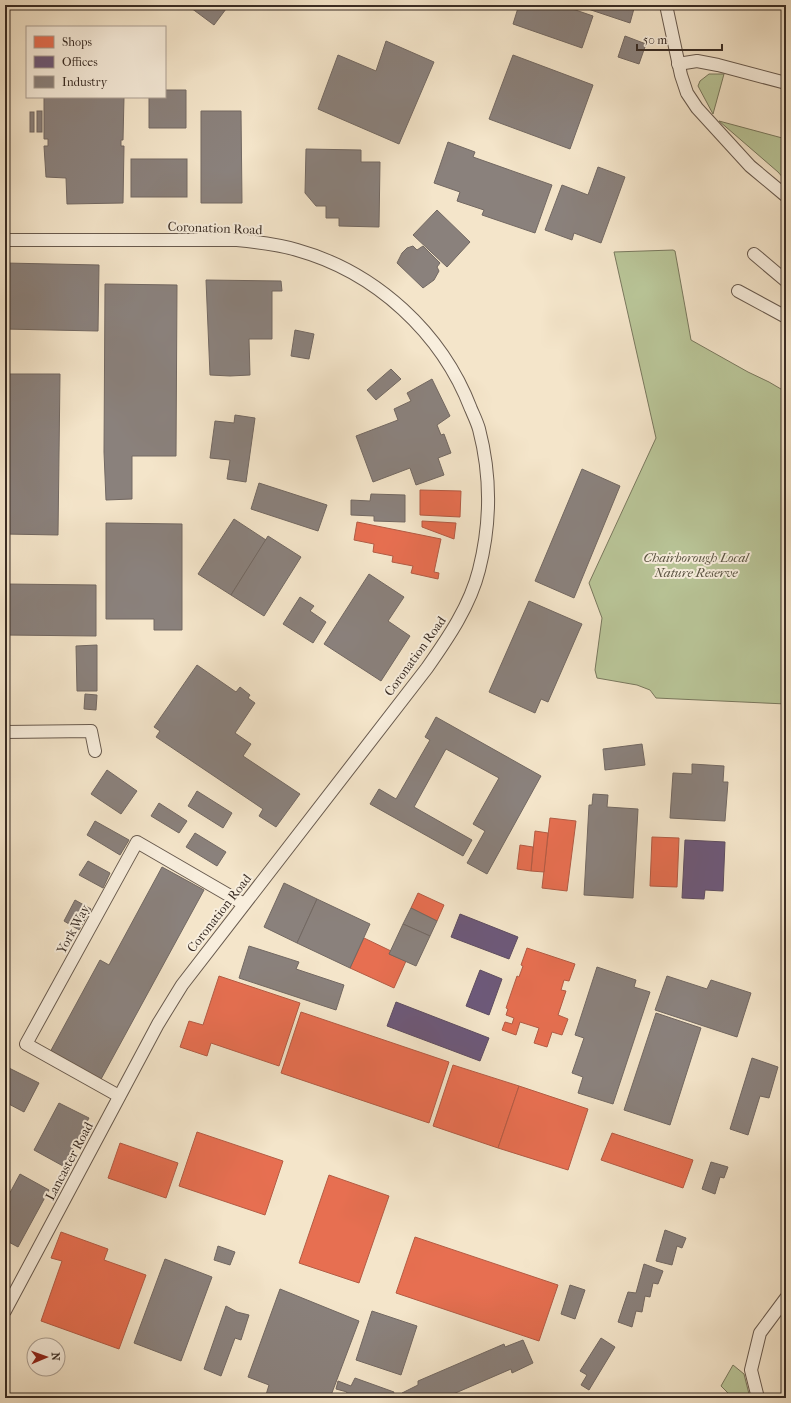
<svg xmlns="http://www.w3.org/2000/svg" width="791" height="1403" viewBox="0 0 791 1403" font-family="'IM FELL French Canon',serif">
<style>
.green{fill:#b9c598;stroke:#79785e}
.shops{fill:#e76f51;stroke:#b35b44}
.offices{fill:#6d597a;stroke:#5d4c60}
.industry{fill:#8a817c;stroke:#726862}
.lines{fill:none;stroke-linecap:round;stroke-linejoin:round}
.minor-casing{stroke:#685a4e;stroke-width:14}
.minor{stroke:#f8eedd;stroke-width:12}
.labels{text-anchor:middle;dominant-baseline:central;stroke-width:4;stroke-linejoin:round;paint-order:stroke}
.street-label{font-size:13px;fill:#392c24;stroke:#f8eedd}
.park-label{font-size:13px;font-style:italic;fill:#595241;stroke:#f8eedd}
</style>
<rect width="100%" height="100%" fill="#f4e5ca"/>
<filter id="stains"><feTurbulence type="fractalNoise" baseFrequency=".005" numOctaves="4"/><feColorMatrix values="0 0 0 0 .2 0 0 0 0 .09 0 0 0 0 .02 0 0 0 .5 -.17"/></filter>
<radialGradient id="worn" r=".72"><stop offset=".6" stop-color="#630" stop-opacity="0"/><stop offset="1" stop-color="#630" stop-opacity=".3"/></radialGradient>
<g class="green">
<path d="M709 74H724L713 114 698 86 700 81Z"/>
<path d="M719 121 786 139V174L785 180 778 172Z"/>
<path d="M673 250 675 251 691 340 748 372 769 382 786 392V704L656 698 650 690 637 685 597 678 595 670 602 618 589 583 656 438 614 252Z"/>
<path d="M733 1365 744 1374 750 1398H733L721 1386Z"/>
</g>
<g class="shops">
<path d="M420 490 461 491 460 517 420 515Z"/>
<path d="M422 521 456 523 454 539 422 527Z"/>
<path d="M357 522 441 539 434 572 439 573 438 579 411 573 413 566 392 562 393 556 373 552 374 544 354 540Z"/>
<path d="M550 818 576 821 567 891 542 888Z"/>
<path d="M535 831 548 833 544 872 531 871Z"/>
<path d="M652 837 679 838 677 887 650 886Z"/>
<path d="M520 845 533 847 531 871 517 869Z"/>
<path d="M418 893 444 905 437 921 411 908Z"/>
<path d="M364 938 391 951 389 954 406 961 394 988 350 968Z"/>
<path d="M527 948 575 964 569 981 564 980 561 990 566 991 558 1015 568 1019 562 1035 552 1032 547 1047 534 1043 539 1028 520 1022 516 1035 502 1030 505 1022 512 1024 514 1018 506 1015 508 1009 506 1008 517 976 519 977 523 966 521 965Z"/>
<path d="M219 976 300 1003 279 1066 211 1043 207 1056 180 1047 189 1021 203 1025Z"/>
<path d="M301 1012 449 1062 429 1123 281 1073Z"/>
<path d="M453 1065 519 1086 498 1148 433 1126Z"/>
<path d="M519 1086 588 1109 568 1170 498 1148Z"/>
<path d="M197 1132 283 1161 265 1215 179 1186Z"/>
<path d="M612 1133 693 1160 683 1188 601 1160Z"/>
<path d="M120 1143 178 1163 166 1198 108 1178Z"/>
<path d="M329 1175 389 1196 359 1283 299 1263Z"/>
<path d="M61 1232 108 1249 104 1260 146 1275 119 1349 41 1321 62 1261 51 1258Z"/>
<path d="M415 1237 558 1285 539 1341 396 1293Z"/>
</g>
<g class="offices">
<path d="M685 840 725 842 723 891 705 890 704 899 682 898Z"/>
<path d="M460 914 518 937 509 959 451 937Z"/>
<path d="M480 970 502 979 489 1015 466 1006Z"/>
<path d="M396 1002 489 1038 480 1061 387 1026Z"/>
</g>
<g class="industry">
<path d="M187 5H229L214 25Z"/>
<path d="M510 5H561L593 16 582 48 513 24 518 8Z"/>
<path d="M576 5H635L630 23Z"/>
<path d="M625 36 646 44 639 64 618 57Z"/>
<path d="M386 41 434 62 399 144 318 109 338 55 376 71Z"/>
<path d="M513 55 593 85 570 149 489 119Z"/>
<path d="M5 58H8L9 99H5Z"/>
<path d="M165 90H186V128H149V97H165Z"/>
<path d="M44 97H124L123 140H121V146H124L123 203 67 204 66 178 46 177 44 146H48V139H44Z"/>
<rect x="37" y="111" width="5" height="21"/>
<path d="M201 111H241L242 203H201Z"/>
<rect x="30" y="112" width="4" height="20"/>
<path d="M448 142 475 152 473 157 552 185 535 233 482 215 484 210 457 201 460 192 434 183Z"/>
<path d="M306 149 361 150V162H380L379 227 339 226V218H326V206H316L305 193Z"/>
<rect x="131" y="159" width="56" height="38"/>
<path d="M598 167 625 177 601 243 574 233 572 240 545 230 562 185 588 195Z"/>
<path d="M437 210 470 242 447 267 413 235Z"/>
<path d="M413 246 417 250 423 246 440 263 437 267 439 271 434 280 423 288 397 263 402 253 407 248Z"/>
<path d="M5 263 99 265 98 331 5 329Z"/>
<path d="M206 280 281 281 282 291H272V339H249L250 375 230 376 210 375Z"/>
<path d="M105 284 177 285 176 456H132V499L106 500 104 452Z"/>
<path d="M295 330 314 334 309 359 291 356Z"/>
<path d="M391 369 401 379 376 400 367 390Z"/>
<path d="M5 374H60L58 535 5 534Z"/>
<path d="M432 379 450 416 437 425 441 435 444 434 451 453 438 458 444 475 416 485 410 468 373 482 356 436 398 420 394 409 411 401 407 393Z"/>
<path d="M235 415 255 418 246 482 227 479 230 460 210 458 215 421 234 423Z"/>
<path d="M582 469 620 486 574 598 535 581Z"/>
<path d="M259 483 327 505 318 531 251 509Z"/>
<path d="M371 494 405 495V522L374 521V516L351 515V500L370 501Z"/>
<path d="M234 519 266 540 231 595 198 574Z"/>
<path d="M106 523 182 524V630H154V619H106Z"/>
<path d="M268 536 301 557 264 616 231 595Z"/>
<path d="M369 574 404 597 388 621 410 636 381 681 324 644Z"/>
<path d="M5 584 96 585V636L5 635Z"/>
<path d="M300 597 314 606 310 611 326 622 313 643 283 624Z"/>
<path d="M529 601 582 624 548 702 541 699 535 713 489 692Z"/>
<path d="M97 645V691H77L76 646Z"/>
<path d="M197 665 236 692 240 687 250 695 248 698 255 703 235 733 251 744 243 756 300 794 276 827 259 816 263 809 156 737 160 731 154 727Z"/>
<path d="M85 694 97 695 96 710 84 709Z"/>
<path d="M436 717 541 776 487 874 467 863 485 831 473 824 499 778 446 749 414 807 472 840 463 856 370 804 379 789 396 799 430 740 425 737Z"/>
<path d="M642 744 645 765 605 770 603 749Z"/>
<path d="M692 764 724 766 723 782H728L725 821 670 818 673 773 692 774Z"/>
<path d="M107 770 137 791 121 814 91 794Z"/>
<path d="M197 791 232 813 223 828 188 806Z"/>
<path d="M593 794 608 795 607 807 638 809 633 898 584 895 589 805H592Z"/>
<path d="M159 803 187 821 179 833 151 816Z"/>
<path d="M95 821 129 840 120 855 87 835Z"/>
<path d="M195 833 226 852 217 866 186 847Z"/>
<path d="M88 861 110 873 103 888 79 875Z"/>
<path d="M162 867 204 890 100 1081 49 1054 100 960 109 965Z"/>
<path d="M284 883 317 899 297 943 264 927Z"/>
<path d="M317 899 370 924 350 968 297 943Z"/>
<path d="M75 900 91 909 79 930 64 921Z"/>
<path d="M411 908 437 921 430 936 403 924Z"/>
<path d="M403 924 430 936 416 966 389 954Z"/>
<path d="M249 946 299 962 296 969 344 985 336 1010 239 978Z"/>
<path d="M597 967 636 980 634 987 650 992 613 1104 578 1093 583 1077 572 1073 584 1038 575 1035Z"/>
<path d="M667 976 707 989 711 980 751 993 737 1037 655 1010Z"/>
<path d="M656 1013 701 1028 670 1125 624 1110Z"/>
<path d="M752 1058 778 1067 769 1098 760 1096 748 1135 730 1129Z"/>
<path d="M9 1068 39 1083 24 1112 5 1102V1077Z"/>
<path d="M59 1103 89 1118 63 1166 34 1150Z"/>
<path d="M711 1162 728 1167 724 1178 720 1177 715 1194 702 1189Z"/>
<path d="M20 1174 49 1190 18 1247 5 1240V1202Z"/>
<path d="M665 1230 686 1238 682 1248 677 1246 672 1265 656 1261Z"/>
<path d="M218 1246 235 1252 230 1265 214 1260Z"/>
<path d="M165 1259 212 1277 181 1361 134 1343Z"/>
<path d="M644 1264 663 1271 658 1284 653 1283 650 1297 645 1296 642 1312 636 1311 632 1327 618 1322 628 1292 636 1293Z"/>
<path d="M570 1285 585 1290 575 1319 561 1314Z"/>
<path d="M280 1289 359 1321 330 1398H265L269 1385 248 1377Z"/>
<path d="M226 1306 237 1312 249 1315 241 1340 235 1338 221 1376 204 1369Z"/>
<path d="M372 1311 417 1326 401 1375 356 1360Z"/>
<path d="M601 1338 615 1347 589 1390 581 1385 587 1375 580 1371Z"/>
<path d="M523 1340 533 1363 512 1373 511 1369 444 1398H404L402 1393 418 1385V1381L504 1344 505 1347Z"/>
<path d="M355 1378 394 1392 392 1398H345L347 1392 336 1389 338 1381 351 1386Z"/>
</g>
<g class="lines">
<g class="minor-casing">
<g id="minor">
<path d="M666 5 681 75 687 93 697 108 750 166 786 196"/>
<path d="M678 64 697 61 718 65 786 83"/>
<path d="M5 240H237C257 242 277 244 297 250 376 272 442 333 471 409 474 416 477 422 479 429 491 475 491 523 479 570 470 606 448 638 427 668L182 985 158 1024 5 1311"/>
<path d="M754 254 786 281"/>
<path d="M738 291 786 317"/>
<path d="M5 732 91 731 95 751"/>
<path d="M119 1096 26 1044 137 842 244 904"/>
<path d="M758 1398 751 1370 760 1333 786 1298"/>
</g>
</g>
<use href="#minor" class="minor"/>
</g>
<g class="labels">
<g class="street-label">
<text transform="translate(215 228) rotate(2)">Coronation Road</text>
<text transform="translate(415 656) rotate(-54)">Coronation Road</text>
<text transform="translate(219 913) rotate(-52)">Coronation Road</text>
<text transform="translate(73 929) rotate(-61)">York Way</text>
<text transform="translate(69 1161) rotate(-62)">Lancaster Road</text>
</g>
<g class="park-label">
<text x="696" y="557">Chairborough Local<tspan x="696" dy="15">Nature Reserve</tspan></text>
</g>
</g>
<rect width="791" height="1403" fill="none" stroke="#f4e5ca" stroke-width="20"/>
<rect x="6" y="6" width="779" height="1391" fill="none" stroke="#392c24" stroke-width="2"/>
<rect x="10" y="10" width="771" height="1383" fill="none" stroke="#392c24"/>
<rect x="26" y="26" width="140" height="72" fill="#f8eedd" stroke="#aca093"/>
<rect x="34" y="36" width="20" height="12" fill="#e76f51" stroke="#aca093"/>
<text x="62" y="46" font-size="12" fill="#392c24">Shops</text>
<rect x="34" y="56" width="20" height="12" fill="#6d597a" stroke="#aca093"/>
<text x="62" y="66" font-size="12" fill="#392c24">Offices</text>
<rect x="34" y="76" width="20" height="12" fill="#8a817c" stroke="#aca093"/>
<text x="62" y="86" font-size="12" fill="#392c24">Industry</text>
<g transform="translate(46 1357) rotate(88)"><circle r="19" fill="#f8eedd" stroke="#aca093"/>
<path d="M0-3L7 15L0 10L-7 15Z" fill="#8f2418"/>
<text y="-6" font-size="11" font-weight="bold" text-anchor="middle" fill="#392c24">N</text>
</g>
<path d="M637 44v6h85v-6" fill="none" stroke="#392c24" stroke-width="2"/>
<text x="643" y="44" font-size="12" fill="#392c24" stroke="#f8eedd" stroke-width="3" paint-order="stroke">50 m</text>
<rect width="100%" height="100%" filter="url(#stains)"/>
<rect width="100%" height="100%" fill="url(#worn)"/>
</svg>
